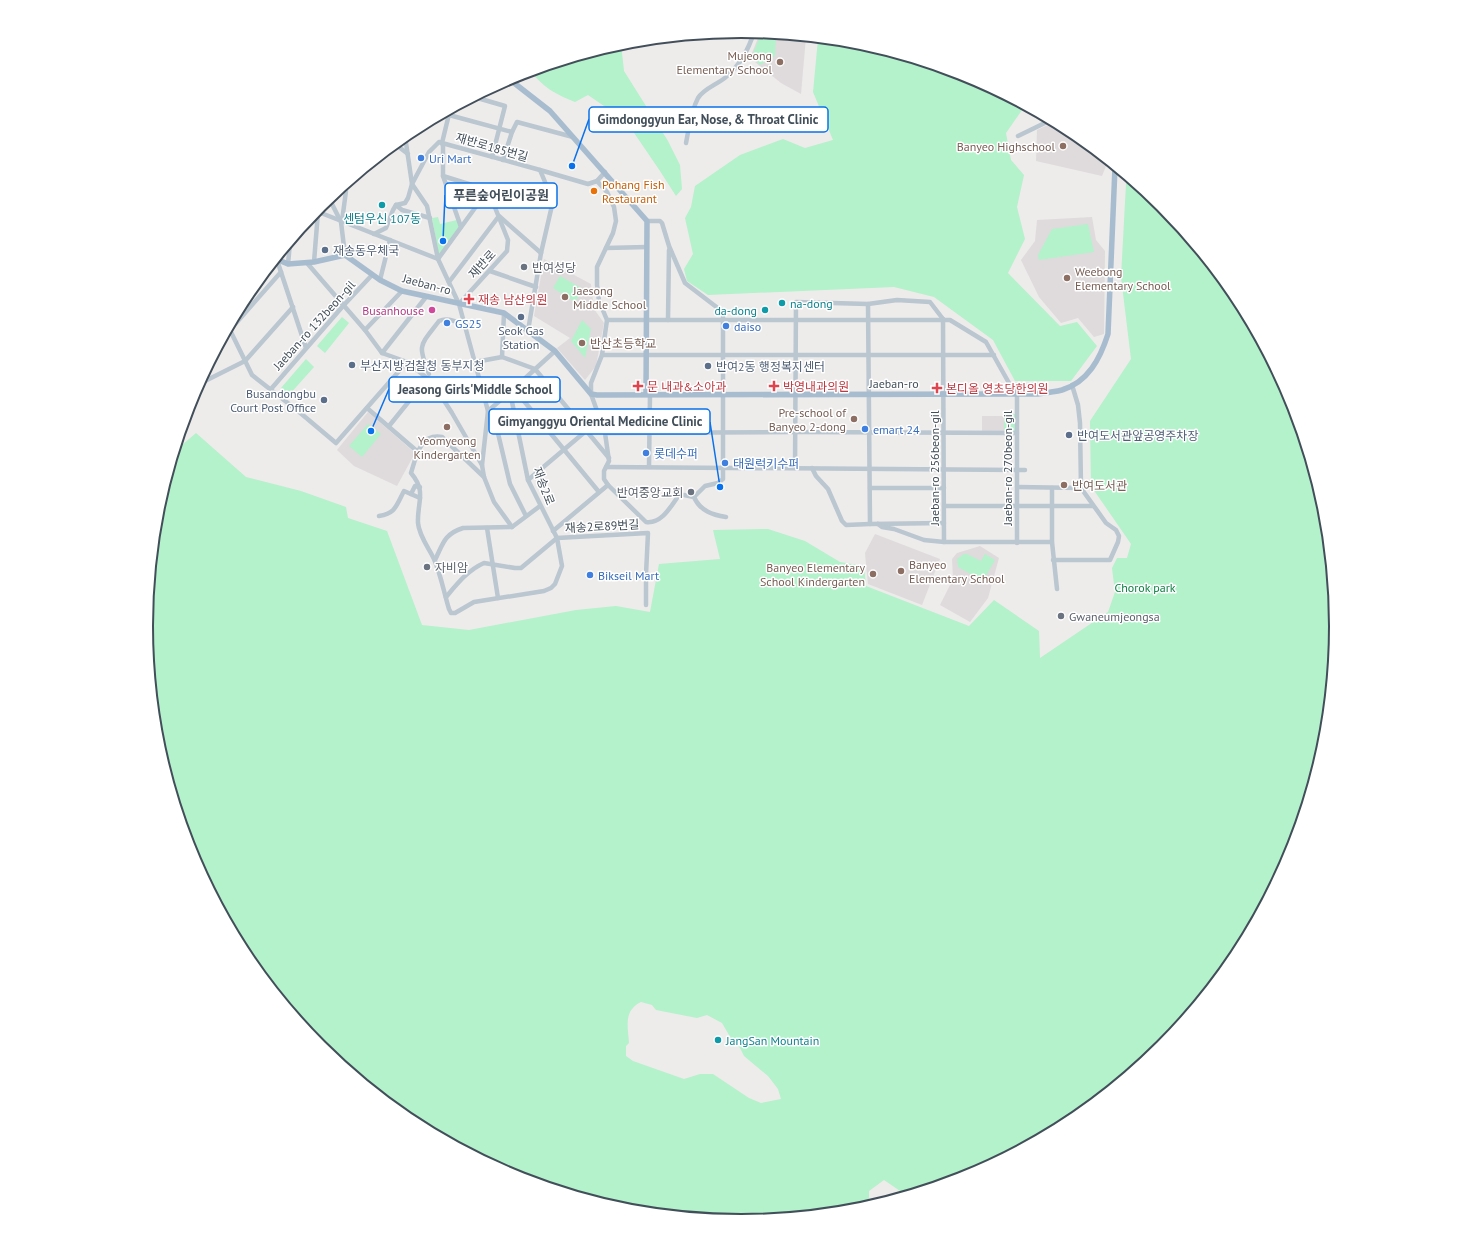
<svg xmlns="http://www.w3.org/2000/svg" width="1482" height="1252" viewBox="0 0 1482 1252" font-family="'PT Sans','Noto Sans KR',sans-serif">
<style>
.education{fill:#dfdbdd}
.green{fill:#b3f2ca;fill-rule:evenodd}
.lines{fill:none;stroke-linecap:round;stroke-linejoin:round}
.minor{stroke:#bac6d0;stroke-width:4.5}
.major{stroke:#a7bcce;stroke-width:5.5}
.education-dot{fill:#8d6e63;stroke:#fff;stroke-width:1.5}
.shop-dot{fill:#3f7fe0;stroke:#fff;stroke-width:1.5}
.food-dot{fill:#e8710a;stroke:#fff;stroke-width:1.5}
.culture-dot{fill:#0f9aa8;stroke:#fff;stroke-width:1.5}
.service-dot{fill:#5c6f8a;stroke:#fff;stroke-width:1.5}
.worship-dot{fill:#6b7280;stroke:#fff;stroke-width:1.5}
.health-dot{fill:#e0444e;stroke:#fff;stroke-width:1.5}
.hotel-dot{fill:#d1479c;stroke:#fff;stroke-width:1.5}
.labels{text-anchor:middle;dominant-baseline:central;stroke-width:3;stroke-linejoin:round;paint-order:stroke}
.education-label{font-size:12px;fill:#785e54;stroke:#fff;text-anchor:start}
.street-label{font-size:12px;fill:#424f5a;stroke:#fff}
.shop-label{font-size:12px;fill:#366cbe;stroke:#fff;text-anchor:start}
.food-label{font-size:12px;fill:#c56008;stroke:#fff;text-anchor:start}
.culture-label{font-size:12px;fill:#0d838f;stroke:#fff;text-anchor:start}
.service-label{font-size:12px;fill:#4e5e75;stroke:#fff;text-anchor:start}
.worship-label{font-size:12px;fill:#5b616d;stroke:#fff;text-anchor:start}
.health-label{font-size:12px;fill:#be3a42;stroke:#fff;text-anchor:start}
.hotel-label{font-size:12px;fill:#b23c85;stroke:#fff;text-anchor:end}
.park-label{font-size:12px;fill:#0e8044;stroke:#fff}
.rim{fill:none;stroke:#424f5a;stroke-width:2}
.leader{fill:none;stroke:#0871eb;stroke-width:1.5}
.callout-dot{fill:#0871eb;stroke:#fff;stroke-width:1.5}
.callout{fill:#fff;stroke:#0871eb;stroke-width:1.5}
.callout-label{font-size:13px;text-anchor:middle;font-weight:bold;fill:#424f5a}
</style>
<rect width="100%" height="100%" fill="#eeebeb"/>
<g class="education">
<path d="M760 33 806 37 801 94 781 83 750 58Z"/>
<path d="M1054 122 1072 131 1108 161 1102 176 1036 161 1037 130Z"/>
<path d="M1092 217 1096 240 1105 251 1104 334 1094 337 1078 318 1061 323 1039 297 1021 260 1035 241 1037 220Z"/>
<path d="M544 259 591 284 594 309 604 323 596 366 585 380 557 348 570 338 534 316Z"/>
<path d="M368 412 415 453 397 486 354 466 337 450Z"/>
<rect x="982" y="416" width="22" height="15"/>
<path d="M875 534 940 559 922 605 868 584 865 553Z"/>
<path d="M980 546 999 558 988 598 970 622 940 605 953 579 952 559 957 553Z"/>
</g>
<g class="green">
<path d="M762 33 776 34 775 56 760 65 752 56 758 41Z"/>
<path d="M818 39 857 42 969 76 1019 103 1022 110 1006 133 1011 160 1024 175 1017 207 1025 239 1008 273 1060 326 1077 322 1097 346 1071 381H1015L993 340 934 297 894 287 708 295 687 281 684 269 693 254 685 218 691 207 695 186 740 155 783 139 805 148 833 140 813 92Z"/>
<path d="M621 44 624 71 668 141 680 165 682 189 676 196 660 171 626 121 588 95 575 102C557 95 542 87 531 71Z"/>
<path d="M1128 177 1162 205 1236 296 1291 399 1325 510 1336 626 1325 742 1291 854 1236 957 1162 1047 1071 1121 968 1176 906 1195 884 1180 869 1191V1206L857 1210 741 1221 625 1210 513 1176 410 1121 320 1047 246 956 196 862 191 853 157 742 146 626 157 510 175 451 196 433 246 477 301 491 346 507 348 518 387 531 422 625 469 630 576 610 616 606 650 612 659 564 720 559 713 530 768 529 805 541 840 562 864 566 866 586 969 626 994 600 1039 631 1040 658 1108 612 1115 592 1112 568 1117 558H1127L1131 544 1091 486 1090 421 1131 359 1121 277 1126 184ZM641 1002 652 1005 656 1010 697 1018 707 1015 722 1023 729 1035 740 1048 744 1056 768 1076 778 1089 781 1099 761 1103 749 1098 713 1074H700L684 1079 633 1061 626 1056V1046L629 1043C628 1026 623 1011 641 1002Z"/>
<path d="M438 217 440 224 457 220 460 227 439 256 432 218Z"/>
<path d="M1088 224 1094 252 1039 260 1038 255 1052 229Z"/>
<path d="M560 276 583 289 575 302 553 288Z"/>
<path d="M342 317 349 323 325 353 317 346Z"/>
<path d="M582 320 591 329 585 358 571 341Z"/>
<path d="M306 359 314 367 289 395 281 388Z"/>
<rect x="1004" y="414" width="13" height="19"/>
<path d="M368 424 381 434 362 457 349 446Z"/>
<path d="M964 554H967L981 561 985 554 995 560 983 581 958 567 957 559Z"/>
</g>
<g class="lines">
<g class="minor">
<path d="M474 97 505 106 492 157"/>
<path d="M450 110 442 143 540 170 553 201 541 253 528 331"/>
<path d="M449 115 512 132 517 122 573 137"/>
<path d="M405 136 412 184 427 206 438 259 459 304 488 411"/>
<path d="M1018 136 1051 120"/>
<path d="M686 143C689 128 691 111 698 98 704 88 719 84 727 76 740 65 749 48 754 32"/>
<path d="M395 144 408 154"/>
<path d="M503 160 512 132"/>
<path d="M540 170 588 184 597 181 605 172"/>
<path d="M443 176 488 190"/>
<path d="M597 181 607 192 614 207 616 221 613 233 597 267V285L599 301 607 320 602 355 591 383V394L605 433 609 461 604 471V479L608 485 646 522C662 524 671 506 679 495H684L694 497 705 486 718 483 723 479V312L685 283 669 246 662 223 660 221H647"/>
<path d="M340 189 346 191 342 221"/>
<path d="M329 198 341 222 345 255"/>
<path d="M396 205 402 210 430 218"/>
<path d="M316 211 438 259 488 190"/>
<path d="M374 234 386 228 393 210 396 205 405 203 408 198 412 184 429 152 439 142 442 143 443 146V176L461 227"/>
<path d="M606 248 647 247"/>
<path d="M277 260 306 348"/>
<path d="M314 262 318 212"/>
<path d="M307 263 365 330 382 353 407 362 432 382 452 413 482 465"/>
<path d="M288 264 290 243"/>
<path d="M490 271 536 287"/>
<path d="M380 280 390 240"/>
<path d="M449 282 499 216 541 253"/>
<path d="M459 304 507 251 508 240 488 190"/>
<path d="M868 304 870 524"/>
<path d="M943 319 944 542"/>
<path d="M607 320H950L986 342 1009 383 1017 394V543"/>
<path d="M668 320 669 250"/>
<path d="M229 328 252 375 298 411 336 443 407 362"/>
<path d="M365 330 402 291"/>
<path d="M227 332 230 330 281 272"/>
<path d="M382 353 426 297"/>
<path d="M602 355H994"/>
<path d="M502 357 504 313"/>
<path d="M475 362 502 357 535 369 609 458"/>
<path d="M429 374C417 344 420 346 439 321 448 317 456 322 465 325"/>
<path d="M199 384 245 361 293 307"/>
<path d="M271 389 343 306 372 275"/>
<path d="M514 389 599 492"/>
<path d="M510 392 488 411 482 465 484 477 494 502 512 527"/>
<path d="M367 408 418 452"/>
<path d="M492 408 510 484 526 516"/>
<path d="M389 426 427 379"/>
<path d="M605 433 795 432 1017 433"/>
<path d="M606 467 1025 470"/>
<path d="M649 467 650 394"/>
<path d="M795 468 796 302 868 304 897 300 930 302 943 319"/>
<path d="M812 468 816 476 828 489 842 521 846 525 870 524 944 523"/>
<path d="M484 477 442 437C420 433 416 457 411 473 427 492 417 502 418 523 419 536 429 548 434 559 441 575 444 593 449 609L451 613H455L474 602 544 591 551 588 555 584 562 566 557 538 528 480 510 392 555 351"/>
<path d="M528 480 586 431"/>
<path d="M1017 487 1081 488"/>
<path d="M870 488H944"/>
<path d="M1052 488V542L1057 589"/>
<path d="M411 494 415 486 420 487"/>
<path d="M694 497C700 511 713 515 726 517"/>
<path d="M944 506H1093"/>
<path d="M379 516C396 513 396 506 404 491L420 498"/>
<path d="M878 524 882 527 894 529 924 540 944 542H1052"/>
<path d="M487 528 498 598"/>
<path d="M553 531 608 485"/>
<path d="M435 560C443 544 444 534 463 528L512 527 540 506"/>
<path d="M1053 560H1110L1118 542 1119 536 1116 530 1106 523 1081 488 1080 423 1078 405 1072 385"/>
<path d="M446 597C457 584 468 570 484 563L515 568H521L557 538 648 533 646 574V605"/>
</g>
<g class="major">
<path d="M509 79 550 111 647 221 646 394"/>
<path d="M276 259 288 264 314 262 345 255 380 280 402 291 504 313 555 351 591 394 597 395 1037 394C1045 393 1054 392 1062 390 1088 382 1100 359 1108 334L1115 167"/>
</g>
</g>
<g class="education-dot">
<circle cx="780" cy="62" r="4"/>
<circle cx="1063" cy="146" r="4"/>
<circle cx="1067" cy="278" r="4"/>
<circle cx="565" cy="297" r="4"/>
<circle cx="582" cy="343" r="4"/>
<circle cx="854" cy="419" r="4"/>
<circle cx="447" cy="427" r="4"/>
<circle cx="1064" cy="485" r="4"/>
<circle cx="901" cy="571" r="4"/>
<circle cx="873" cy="574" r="4"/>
</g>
<g class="shop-dot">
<circle cx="421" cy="158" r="4"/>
<circle cx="447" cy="323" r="4"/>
<circle cx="726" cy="326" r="4"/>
<circle cx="865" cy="429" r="4"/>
<circle cx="646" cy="453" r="4"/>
<circle cx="725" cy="463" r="4"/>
<circle cx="590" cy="575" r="4"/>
</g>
<circle class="food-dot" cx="594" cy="191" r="4"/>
<g class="culture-dot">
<circle cx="382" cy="205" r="4"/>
<circle cx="782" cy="303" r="4"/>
<circle cx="765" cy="310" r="4"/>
<circle cx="718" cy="1040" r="4"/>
</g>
<g class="service-dot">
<circle cx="325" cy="250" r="4"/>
<circle cx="521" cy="317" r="4"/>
<circle cx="352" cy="365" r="4"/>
<circle cx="708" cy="366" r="4"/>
<circle cx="324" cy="400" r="4"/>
<circle cx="1069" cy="435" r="4"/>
</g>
<g class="worship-dot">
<circle cx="524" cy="267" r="4"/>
<circle cx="691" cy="492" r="4"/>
<circle cx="427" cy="567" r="4"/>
<circle cx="1061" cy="616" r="4"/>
</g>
<g class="health-dot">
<path d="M467 293h4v4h4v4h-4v4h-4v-4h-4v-4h4z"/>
<path d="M636 380h4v4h4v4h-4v4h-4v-4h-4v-4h4z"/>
<path d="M772 380h4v4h4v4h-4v4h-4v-4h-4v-4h4z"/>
<path d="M935 382h4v4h4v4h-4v4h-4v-4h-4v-4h4z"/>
</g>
<circle class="hotel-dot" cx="432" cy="310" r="4"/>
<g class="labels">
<g class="education-label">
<text x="772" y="55" text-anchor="end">Mujeong<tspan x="772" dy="14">Elementary School</tspan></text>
<text x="1055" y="146" text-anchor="end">Banyeo Highschool</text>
<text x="1075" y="271">Weebong<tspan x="1075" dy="14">Elementary School</tspan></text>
<text x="573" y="290">Jaesong<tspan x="573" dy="14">Middle School</tspan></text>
<text x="590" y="343">반산초등학교</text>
<text x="846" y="412" text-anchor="end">Pre-school of<tspan x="846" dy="14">Banyeo 2-dong</tspan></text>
<text x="447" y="440" text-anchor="middle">Yeomyeong<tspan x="447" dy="14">Kindergarten</tspan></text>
<text x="1072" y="485">반여도서관</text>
<text x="909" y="564">Banyeo<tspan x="909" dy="14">Elementary School</tspan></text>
<text x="865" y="567" text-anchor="end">Banyeo Elementary<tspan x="865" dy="14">School Kindergarten</tspan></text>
</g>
<g class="street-label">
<text transform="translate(492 147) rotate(16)">재반로185번길</text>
<text transform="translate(482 264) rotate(-47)">재반로</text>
<text transform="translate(427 284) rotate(15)">Jaeban-ro</text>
<text transform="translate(314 325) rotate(-48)">Jaeban-ro 132beon-gil</text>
<text x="894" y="383">Jaeban-ro</text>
<text transform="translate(934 468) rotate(-90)">Jaeban-ro 256beon-gil</text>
<text transform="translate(1007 468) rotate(-90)">Jaeban-ro 270beon-gil</text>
<text transform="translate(544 486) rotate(69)">재송2로</text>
<text transform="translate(602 526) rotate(-3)">재송2로89번길</text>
</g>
<g class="shop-label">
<text x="429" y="158">Uri Mart</text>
<text x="455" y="323">GS25</text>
<text x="734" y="326">daiso</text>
<text x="873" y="429">emart 24</text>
<text x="654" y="453">롯데수퍼</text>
<text x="733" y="463">태원럭키수퍼</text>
<text x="598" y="575">Bikseil Mart</text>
</g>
<g class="food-label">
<text x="602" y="184">Pohang Fish<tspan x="602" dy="14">Restaurant</tspan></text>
</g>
<g class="culture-label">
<text x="382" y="218" text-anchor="middle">센텀우신 107동</text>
<text x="790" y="303">na-dong</text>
<text x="757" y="310" text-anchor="end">da-dong</text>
<text x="726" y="1040">JangSan Mountain</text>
</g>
<g class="service-label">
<text x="333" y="250">재송동우체국</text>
<text x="521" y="330" text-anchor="middle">Seok Gas<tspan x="521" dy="14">Station</tspan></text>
<text x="360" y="365">부산지방검찰청 동부지청</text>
<text x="716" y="366">반여2동 행정복지센터</text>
<text x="316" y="393" text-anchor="end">Busandongbu<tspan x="316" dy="14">Court Post Office</tspan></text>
<text x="1077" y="435">반여도서관앞공영주차장</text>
</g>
<g class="worship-label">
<text x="532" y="267">반여성당</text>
<text x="683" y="492" text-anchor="end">반여중앙교회</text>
<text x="435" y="567">자비암</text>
<text x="1069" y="616">Gwaneumjeongsa</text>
</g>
<g class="health-label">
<text x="478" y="299">재송 남산의원</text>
<text x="647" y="386">문 내과&amp;소아과</text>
<text x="783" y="386">박영내과의원</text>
<text x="946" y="388">본디올 영초당한의원</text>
</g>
<g class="hotel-label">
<text x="424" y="310">Busanhouse</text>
</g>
<g class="park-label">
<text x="1145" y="587">Chorok park</text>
</g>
</g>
<path d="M0 0H1482V1252H0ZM153 626a588 588 0 1 1 1176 0a588 588 0 1 1-1176 0Z" fill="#fff" fill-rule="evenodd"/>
<path class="rim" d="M153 626a588 588 0 1 1 1176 0a588 588 0 1 1-1176 0Z"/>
<path class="leader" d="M572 166L589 119M443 241L445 195M371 431L389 389M720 487L710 422"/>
<g class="callout-dot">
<circle cx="572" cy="166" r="4"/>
<circle cx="443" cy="241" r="4"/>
<circle cx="371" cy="431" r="4"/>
<circle cx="720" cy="487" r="4"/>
</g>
<g class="callout">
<rect x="589" y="107" width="239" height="25" rx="4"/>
<rect x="445" y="183" width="112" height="25" rx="4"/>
<rect x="389" y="377" width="171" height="25" rx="4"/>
<rect x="489" y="409" width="221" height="25" rx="4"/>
</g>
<g class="callout-label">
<text x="708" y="124">Gimdonggyun Ear, Nose, &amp; Throat Clinic</text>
<text x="501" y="200">푸른숲어린이공원</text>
<text x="475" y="394">Jeasong Girls'Middle School</text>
<text x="600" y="426">Gimyanggyu Oriental Medicine Clinic</text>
</g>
</svg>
